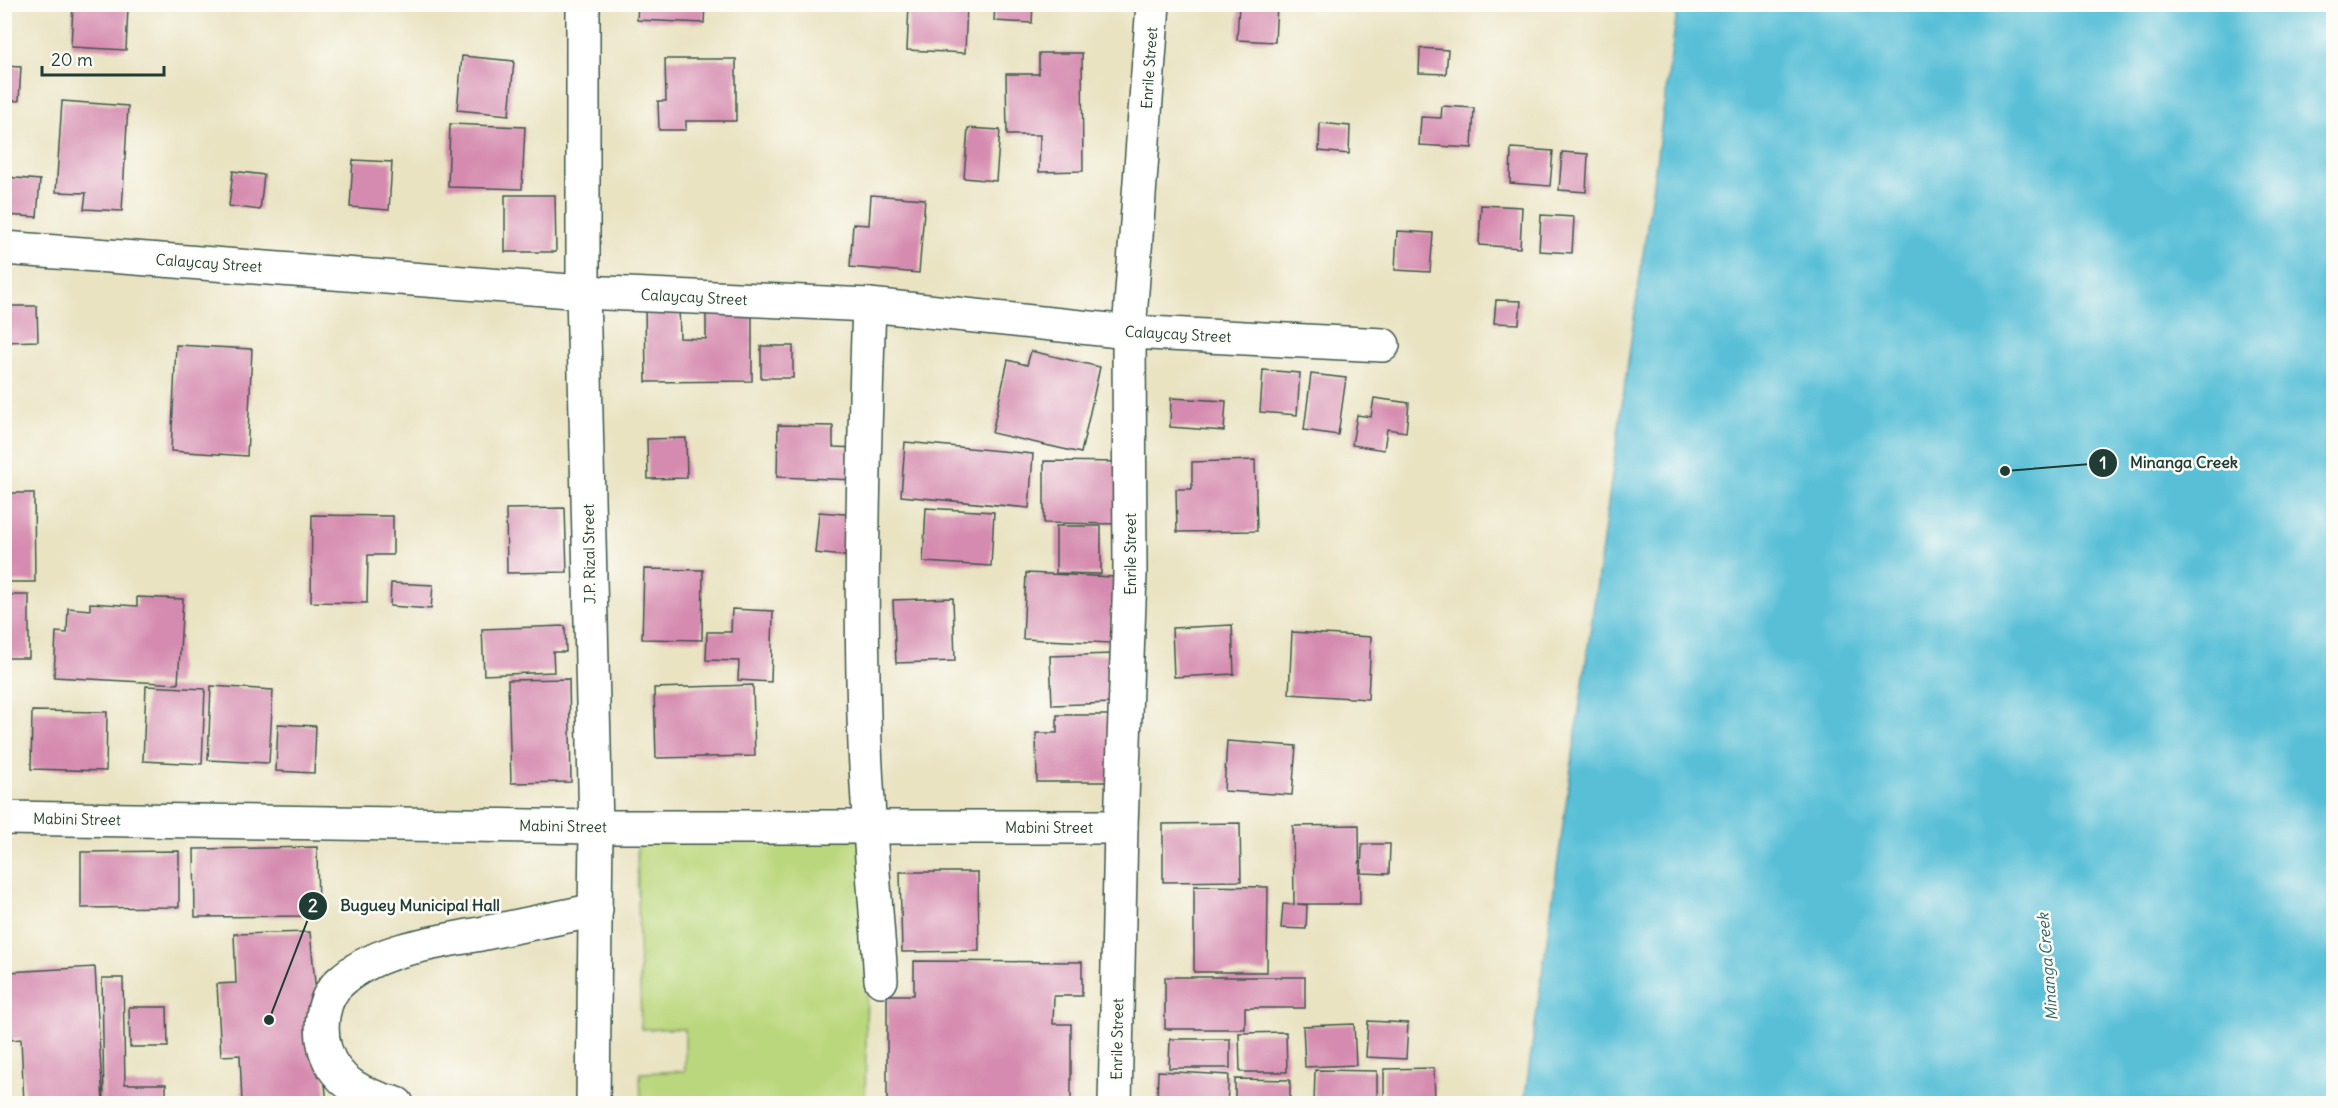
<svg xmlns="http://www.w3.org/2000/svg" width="2338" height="1108" viewBox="0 0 2338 1108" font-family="Delius,sans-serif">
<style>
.green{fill:#bbd77d;stroke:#6d8a58;stroke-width:1.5}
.water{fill:#59bfd7;stroke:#3c7e86;stroke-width:1.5}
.building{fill:#d58baf}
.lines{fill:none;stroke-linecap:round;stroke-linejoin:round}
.minor-casing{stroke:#3d5649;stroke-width:36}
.minor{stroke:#fff;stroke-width:33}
.labels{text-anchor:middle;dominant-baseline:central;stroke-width:5;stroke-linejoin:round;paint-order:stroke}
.street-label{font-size:15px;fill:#1f3d34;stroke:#fdfcf7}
.water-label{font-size:16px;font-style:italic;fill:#306465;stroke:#fdfcf7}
.leader{fill:none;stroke:#1f3d34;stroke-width:2}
.callout-dot{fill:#1f3d34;stroke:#fdfcf7;stroke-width:2}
.mark-label{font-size:18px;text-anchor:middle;font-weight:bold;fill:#fff}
.callout-label{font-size:16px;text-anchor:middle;font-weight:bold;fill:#1f3d34;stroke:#fdfcf7;stroke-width:5;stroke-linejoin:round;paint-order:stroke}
</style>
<rect width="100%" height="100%" fill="#fdfcf7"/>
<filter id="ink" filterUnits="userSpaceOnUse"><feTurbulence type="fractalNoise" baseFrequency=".0167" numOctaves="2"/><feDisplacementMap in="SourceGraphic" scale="12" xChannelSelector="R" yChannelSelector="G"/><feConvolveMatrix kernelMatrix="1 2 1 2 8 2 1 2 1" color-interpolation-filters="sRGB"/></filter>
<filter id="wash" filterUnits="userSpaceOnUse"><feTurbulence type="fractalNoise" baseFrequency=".008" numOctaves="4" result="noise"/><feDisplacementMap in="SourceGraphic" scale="24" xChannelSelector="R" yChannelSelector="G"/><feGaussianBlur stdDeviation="1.35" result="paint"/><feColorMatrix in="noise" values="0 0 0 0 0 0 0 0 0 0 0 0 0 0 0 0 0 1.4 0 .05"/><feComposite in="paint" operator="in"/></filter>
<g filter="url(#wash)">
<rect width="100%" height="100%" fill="#e9e3c2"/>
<path class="green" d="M856 832 869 846 865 1103H641L640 1073 685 1071V1029H641L637 849 640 842Z"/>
<path class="water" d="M1678 5H2333V1103H1524Z"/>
<g id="blocks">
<g class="building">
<path d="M73 4 128 7 126 50 71 47Z"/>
<path d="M638 4H705L704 23 637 20Z"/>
<path d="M909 4H967L965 53 907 50Z"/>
<path d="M995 4H1033L1032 23 994 21Z"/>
<path d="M1239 4H1277L1275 42 1237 40Z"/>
<path d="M1427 4H1447V9L1427 8Z"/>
<path d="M1420 48 1448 50 1446 74 1419 73Z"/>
<path d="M1039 53H1082L1083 171 1039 172 1040 135H1007L1006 74H1039Z"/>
<path d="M462 56 514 61 509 115 457 110Z"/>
<path d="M665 59H736V121H686V130H659L658 101H666Z"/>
<path d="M4 66 21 67 19 101 4 100Z"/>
<path d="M62 101 128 106 122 211 84 209 86 193 56 192Z"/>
<path d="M1442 106 1474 108 1472 148 1419 145 1421 117 1441 118Z"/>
<path d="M1320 123 1350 126 1349 154 1319 151Z"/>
<path d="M450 124 525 127 522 189 448 187Z"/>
<path d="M968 128 1000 130 996 181 964 178Z"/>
<path d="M1511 148 1553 151 1550 186 1510 183Z"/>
<path d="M1562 152 1588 154 1586 192 1559 190Z"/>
<path d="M353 160 392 162 389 210 350 207Z"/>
<path d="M233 171 264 175 260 210 229 206Z"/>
<path d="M4 177 40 180 37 217 4 215Z"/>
<path d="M505 195H555L556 252H505Z"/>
<path d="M871 195 925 199 919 273 850 267 853 224 869 225Z"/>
<path d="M1481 205 1522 207 1520 248 1479 245Z"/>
<path d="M1541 215 1574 217 1572 253 1539 251Z"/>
<path d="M1397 231 1433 233 1430 272 1395 270Z"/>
<path d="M1496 300 1521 301 1519 324 1494 323Z"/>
<path d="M706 303H752V381L646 382 645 306 679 305 680 338 706 339Z"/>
<path d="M4 306H37L38 341 4 342Z"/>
<path d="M176 345 252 349 247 456 171 451Z"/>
<rect x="761" y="346" width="32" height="32"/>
<path d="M1031 351 1100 367 1081 453 992 433 1008 360 1027 365Z"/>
<path d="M1263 370 1300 373 1297 415 1260 412Z"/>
<path d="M1311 374 1346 378 1338 435 1304 430Z"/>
<path d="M1171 398 1226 401 1224 431 1170 427Z"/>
<path d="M1374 398 1409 403 1406 432 1387 429 1384 450 1352 445 1357 415 1371 417Z"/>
<path d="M778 425 833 426V447L858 448 857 480 777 477Z"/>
<path d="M686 438 687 478 648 479 647 439Z"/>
<path d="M905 442 1033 454 1029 508 901 496Z"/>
<path d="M1255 460 1257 531 1177 532 1176 489H1192V462Z"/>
<path d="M1044 461 1124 462 1123 524 1044 523Z"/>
<path d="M4 493H34L35 582H4Z"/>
<path d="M565 508 567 572 507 573 506 509Z"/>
<path d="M926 508 994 512 991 566 923 562Z"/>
<path d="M819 512 857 515 854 557 815 553Z"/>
<path d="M312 515 393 516V555H368L367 603 311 602Z"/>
<path d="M1056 526H1101V574L1056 573Z"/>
<path d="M644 569 703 570 702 640 642 639Z"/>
<path d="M1026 573 1114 577 1111 643 1023 639Z"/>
<path d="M391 583 433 585 431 609 390 606Z"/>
<rect x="4" y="595" width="25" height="63"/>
<path d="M137 597 183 599 178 684 54 677 56 632 67 633 68 608 90 610V603L137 606Z"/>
<path d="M953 598 955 661 896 663 893 600Z"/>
<path d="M732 609 773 611 771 682 738 680 739 661 706 660 707 632H731Z"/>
<path d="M1232 625 1234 674 1174 677 1172 628Z"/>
<path d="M565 626 566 652H553L554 672 484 675 482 629Z"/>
<path d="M1292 632 1371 637 1368 699 1289 694Z"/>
<path d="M1113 654 1115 703 1052 705 1050 656Z"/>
<path d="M569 679 571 782 511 783 508 680Z"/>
<path d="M753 685 755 756 656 758 654 688Z"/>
<path d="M146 686 205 689 202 764 143 761Z"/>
<path d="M211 686 273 690 269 763 208 760Z"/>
<path d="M32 711 107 712 106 771 31 769Z"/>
<path d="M1057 715H1113V782H1037L1036 733H1057Z"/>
<path d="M278 724 316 726 314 773 276 771Z"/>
<path d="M1227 741 1296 746 1292 795 1224 791Z"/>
<path d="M1240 823 1241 881 1163 882V824Z"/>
<path d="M1359 825 1360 904H1297L1307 905 1306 929 1281 928 1283 904 1294 905 1293 826Z"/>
<path d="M1362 844H1390L1389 874 1361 873Z"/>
<path d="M317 847 318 916 195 917 194 849Z"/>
<path d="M179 851V907L81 908V852Z"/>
<path d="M900 872H978L979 951 902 952Z"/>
<path d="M1194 886 1268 887 1267 972H1194Z"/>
<path d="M310 932 327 1104H242L240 1055 221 1056 217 984 236 983 234 934Z"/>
<path d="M914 961 1082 962V996H1054L1053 1024H1071V1104H887V995H914Z"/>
<path d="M95 967 103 1104H24L21 1039 11 1040 8 972Z"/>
<path d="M1165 977H1305V1008H1245V1029H1165Z"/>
<path d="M102 978H123L125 1084H166V1103L104 1104Z"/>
<path d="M129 1007H167L168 1047H130Z"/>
<path d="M1368 1021 1408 1023 1406 1059 1366 1057Z"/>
<path d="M1354 1024 1356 1065 1305 1067 1303 1026Z"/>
<path d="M1286 1032 1287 1072H1240L1239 1033Z"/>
<path d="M1170 1039H1230V1068H1169Z"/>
<path d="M1434 1068 1435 1104H1384V1069Z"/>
<path d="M1315 1070 1377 1071V1104H1314Z"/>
<path d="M1158 1071 1229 1075 1227 1104H1157Z"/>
<path d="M1235 1079 1290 1080V1104H1235Z"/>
</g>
</g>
</g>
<g filter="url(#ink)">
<use href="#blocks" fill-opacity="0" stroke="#3d5649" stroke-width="1.5"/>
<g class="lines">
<g class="minor-casing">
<g id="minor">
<path d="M583 4V292L596 827 593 1104"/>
<path d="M4 248 583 292 869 305 1129 332 1383 345"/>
<path d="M869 305C864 451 859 598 865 745 868 823 876 902 881 980"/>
<path d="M4 818 596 827H1121"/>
<path d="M397 1104C365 1096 335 1083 325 1049 319 1027 322 998 340 982 376 949 434 943 480 934 519 926 558 918 596 910"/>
<path d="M1115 1104 1121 827 1130 574 1129 332 1153 4"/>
</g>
</g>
<use href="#minor" class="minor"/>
</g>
</g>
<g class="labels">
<g class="street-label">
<text transform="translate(1149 68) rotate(-86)">Enrile Street</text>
<text transform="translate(209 263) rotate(4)">Calaycay Street</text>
<text transform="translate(694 297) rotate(3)">Calaycay Street</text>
<text transform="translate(1178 334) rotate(3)">Calaycay Street</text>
<text transform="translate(589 554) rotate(-91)">J.P. Rizal Street</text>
<text transform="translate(1130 554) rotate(-90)">Enrile Street</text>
<text transform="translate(77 819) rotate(1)">Mabini Street</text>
<text transform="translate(563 826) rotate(1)">Mabini Street</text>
<text x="1049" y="827">Mabini Street</text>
<text transform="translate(1117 1039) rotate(-89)">Enrile Street</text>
</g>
<g class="water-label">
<text transform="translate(2047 967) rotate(-95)">Minanga Creek</text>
</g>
</g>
<path class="leader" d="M2005 471L2103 463M269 1020L313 906"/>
<g class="callout-dot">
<circle cx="2005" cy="471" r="6"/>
<circle cx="269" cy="1020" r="6"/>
<circle cx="2103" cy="463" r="15"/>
<circle cx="313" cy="906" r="15"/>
</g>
<g class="mark-label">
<text x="2103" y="469">1</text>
<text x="313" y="912">2</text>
</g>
<g class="callout-label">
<text x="2184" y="468">Minanga Creek</text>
<text x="420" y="911">Buguey Municipal Hall</text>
</g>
<rect width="2338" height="1108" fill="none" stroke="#fdfcf7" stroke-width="24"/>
<path d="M42 66v9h122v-9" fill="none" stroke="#1f3d34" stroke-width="3"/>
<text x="51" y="66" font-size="18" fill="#1f3d34" stroke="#fdfcf7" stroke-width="4.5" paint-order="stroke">20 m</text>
</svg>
